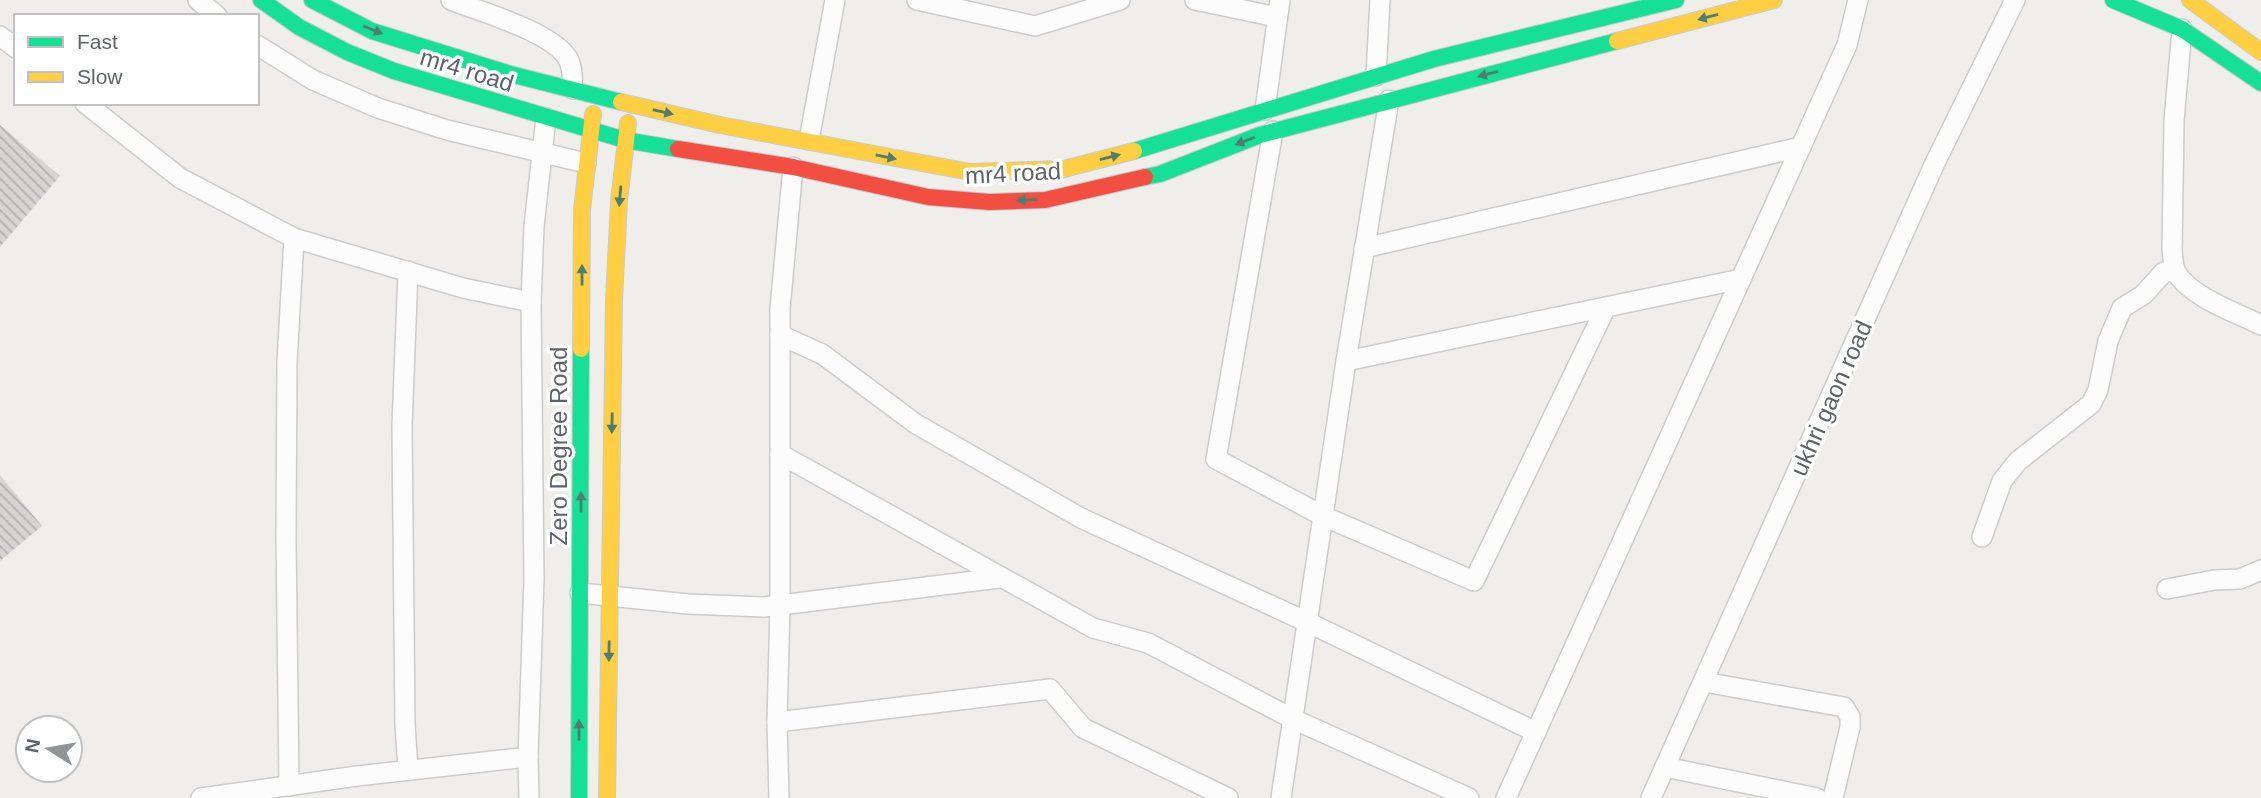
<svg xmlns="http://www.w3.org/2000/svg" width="2261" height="798" viewBox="0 0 2261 798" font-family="Helvetica,sans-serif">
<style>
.building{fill:url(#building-back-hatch)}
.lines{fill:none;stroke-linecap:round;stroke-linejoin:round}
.street-casing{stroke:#cbcccc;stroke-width:22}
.fast-casing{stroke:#cacacb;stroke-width:18}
.slow-casing{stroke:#cacacb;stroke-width:18}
.jam-casing{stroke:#cacacb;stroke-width:18}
.street{stroke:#fdfcfc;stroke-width:19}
.fast{stroke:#16e098;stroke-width:16}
.slow{stroke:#ffcf43;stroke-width:16}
.jam{stroke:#f24e42;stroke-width:16}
.oneway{fill:#507c72}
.labels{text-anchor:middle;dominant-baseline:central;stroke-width:7;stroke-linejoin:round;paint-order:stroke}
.street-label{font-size:24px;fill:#5f6368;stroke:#fff}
</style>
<defs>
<pattern id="building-back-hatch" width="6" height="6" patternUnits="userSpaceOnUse" patternTransform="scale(1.75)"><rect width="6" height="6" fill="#d6d5d3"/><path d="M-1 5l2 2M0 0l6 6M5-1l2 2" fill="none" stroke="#b1b0af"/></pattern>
</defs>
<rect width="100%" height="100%" fill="#efeeea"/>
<g class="building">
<path d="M0 125 60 176 0 247Z"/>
<path d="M0 475 42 526 0 561Z"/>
</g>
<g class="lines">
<g class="street-casing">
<g id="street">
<path d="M198 0 217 16"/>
<path d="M451 0C481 12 549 31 567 57 573 66 572 79 573 89"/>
<path d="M917 0 1035 26 1120 0"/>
<path d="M1195 0 1277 17"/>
<path d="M2182 29 2174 121 2172 250C2173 257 2173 266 2176 272 2190 297 2237 313 2261 325"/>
<path d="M0 36 16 48"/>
<path d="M257 45 313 80 378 108 447 130 586 163"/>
<path d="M1376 76 1380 0"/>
<path d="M85 103 180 178 294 238 463 288 531 302"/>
<path d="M1265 110 1280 0"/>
<path d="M1273 131 1216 459 1323 516 1474 581 1606 307"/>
<path d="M809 140 835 0"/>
<path d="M1364 248 1801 147"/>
<path d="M780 335 822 354 916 424 1081 518 1307 622 1536 732"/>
<path d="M1346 361 1741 279"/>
<path d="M780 454 1093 628 1148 643 1293 719 1469 798"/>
<path d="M1982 537 2002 481 2018 461 2091 404 2098 390 2108 341 2122 308 2143 295 2164 272 2175 271"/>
<path d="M2167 589 2214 580 2240 579 2261 570"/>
<path d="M580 593 688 604 764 607 999 578"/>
<path d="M1704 682 1844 707 1850 717V727L1833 798"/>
<path d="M777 722 1050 689 1083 728 1228 798"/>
<path d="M1665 767 1817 798"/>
<path d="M408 770 405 724 402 426 408 271"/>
<path d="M289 786 286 536 287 363 294 238"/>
<path d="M201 798 357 776 528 757"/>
<path d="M529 798 528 757 534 579 531 302 534 226 546 118"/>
<path d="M779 798 777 722 780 605V309L793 167"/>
<path d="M1281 798 1346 361 1389 100"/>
<path d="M1506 798 1847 45 1858 0"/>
<path d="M1651 798 1934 165 2015 0"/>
</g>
</g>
<g class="fast-casing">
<g id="fast">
<path d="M261 0 299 27 347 52 394 71 625 140 678 149"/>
<path d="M312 0 372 31 510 74 621 102"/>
<path d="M2113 0 2182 29 2261 83"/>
<path d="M1134 151 1434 59 1676 0"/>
<path d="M1145 177 1160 174 1260 135 1617 41"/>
<path d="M579 798 581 349"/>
</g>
</g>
<g class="slow-casing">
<g id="slow">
<path d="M2190 0 2261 52"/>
<path d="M1617 41 1774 0"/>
<path d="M621 102 720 125 970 172 1064 169 1134 151"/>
<path d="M581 349 582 210 593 114"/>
<path d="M607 798 614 300 619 201 628 123"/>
</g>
</g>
<g class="jam-casing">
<path id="jam" d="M678 149 793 167 928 197 989 202 1045 200 1145 177"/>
</g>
<use href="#street" class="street"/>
<use href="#fast" class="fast"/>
<use href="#slow" class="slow"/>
<use href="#jam" class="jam"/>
</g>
<defs><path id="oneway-solid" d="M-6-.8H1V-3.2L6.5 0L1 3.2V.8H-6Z" transform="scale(1.75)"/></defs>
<g class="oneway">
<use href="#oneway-solid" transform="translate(1708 17) rotate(165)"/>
<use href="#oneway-solid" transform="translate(373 30) rotate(22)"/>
<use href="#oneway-solid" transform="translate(1488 74) rotate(165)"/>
<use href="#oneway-solid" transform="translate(663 112) rotate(13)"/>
<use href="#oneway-solid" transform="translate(1245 141) rotate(159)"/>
<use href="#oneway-solid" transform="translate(886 157) rotate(11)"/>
<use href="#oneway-solid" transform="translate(1110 157) rotate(-14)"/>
<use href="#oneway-solid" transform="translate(620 196) rotate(95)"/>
<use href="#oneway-solid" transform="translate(1027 200) rotate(177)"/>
<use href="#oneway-solid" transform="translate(582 275) rotate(-90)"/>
<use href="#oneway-solid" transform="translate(612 423) rotate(91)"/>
<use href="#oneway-solid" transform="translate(581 502) rotate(-90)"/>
<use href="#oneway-solid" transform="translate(609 651) rotate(91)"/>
<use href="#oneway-solid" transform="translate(579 730) rotate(-90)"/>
</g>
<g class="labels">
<g class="street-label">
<text transform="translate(467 70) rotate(17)">mr4 road</text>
<text transform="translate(1013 173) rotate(-3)">mr4 road</text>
<text transform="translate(1831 398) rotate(-66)">ukhri gaon road</text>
<text transform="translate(558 446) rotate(-90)">Zero Degree Road</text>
</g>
</g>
<rect x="14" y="14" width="245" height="91" fill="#ffffff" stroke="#bfc1c3" stroke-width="2"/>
<rect x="28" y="37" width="35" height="10" fill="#16e098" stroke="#bfc1c3" stroke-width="2"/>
<text x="77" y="49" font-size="21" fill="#5f6368">Fast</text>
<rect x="28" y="72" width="35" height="10" fill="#ffcf43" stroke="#bfc1c3" stroke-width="2"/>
<text x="77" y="84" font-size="21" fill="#5f6368">Slow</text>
<g transform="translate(49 749) rotate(281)"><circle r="33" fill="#ffffff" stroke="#bfc1c3" stroke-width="2"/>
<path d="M0-5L12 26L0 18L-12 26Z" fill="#919496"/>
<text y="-10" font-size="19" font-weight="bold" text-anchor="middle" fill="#5f6368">N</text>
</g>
</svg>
